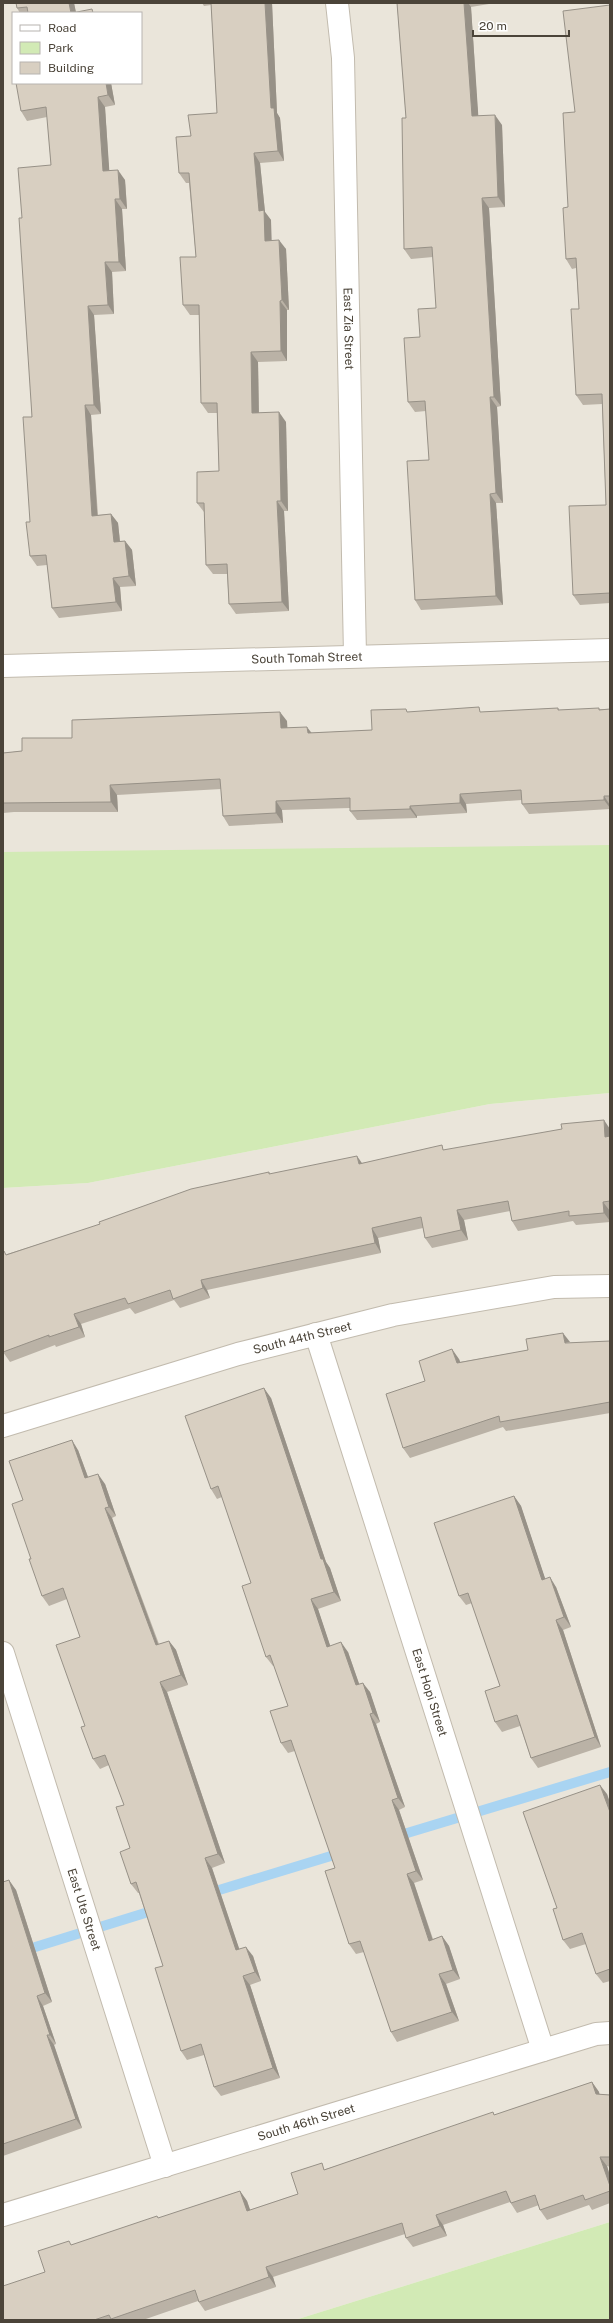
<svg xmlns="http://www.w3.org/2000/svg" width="613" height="2323" viewBox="0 0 613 2323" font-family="'Public Sans',sans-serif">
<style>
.residential{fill:#eae5da;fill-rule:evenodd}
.green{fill:#d2eab5}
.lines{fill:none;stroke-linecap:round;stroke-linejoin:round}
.stream{stroke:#a9d4f2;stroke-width:10}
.minor-casing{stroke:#c2bbae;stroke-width:24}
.minor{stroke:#fff;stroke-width:22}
.wall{fill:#bab2a6}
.shaded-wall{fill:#979187}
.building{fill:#d8cfc1;stroke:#979187}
.labels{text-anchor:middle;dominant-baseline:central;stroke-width:3;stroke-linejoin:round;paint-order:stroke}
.street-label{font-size:12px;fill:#4b4439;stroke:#fff}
</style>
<rect width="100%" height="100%" fill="#f6f3ec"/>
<g class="residential">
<path d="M3 3H610V847L3 853ZM13 13H141V83H13Z"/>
<path d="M610 1093V2222L295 2320H3V1188L88 1183 490 1104Z"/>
</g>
<g class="green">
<path d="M610 845V1093L490 1104 88 1183 3 1188V852Z"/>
<path d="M610 2222V2320H295Z"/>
</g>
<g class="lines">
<g class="stream">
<path d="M394 1837 610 1772"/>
<path d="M206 1894 344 1852"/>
<path d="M3 1957 158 1909"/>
</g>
<g class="minor-casing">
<g id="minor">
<path id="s1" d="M337 3 343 58 355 655"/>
<path id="s2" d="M3 666 610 650"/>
<path id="s3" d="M316 1334 543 2050"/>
<path id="s4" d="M3 1426 238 1354 393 1315 554 1287 610 1286"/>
<path id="s5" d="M3 1653 165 2166"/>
<path id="s6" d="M3 2215 596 2034 610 2033"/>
</g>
</g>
<use href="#minor" class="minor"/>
</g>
<g class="wall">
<path d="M16 3H74L76 12 95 13H20L17 8Z"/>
<path d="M202 3H272L277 113 280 118 284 161 260 163 265 212 271 220V240L286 249 289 310H287V361L258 362 259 413 286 422 288 511H284L289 611 236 614 229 604 227 574H213L206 565 204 512 197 503 219 471 217 413H208L201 403 199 315H190L183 305 196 257 189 183H186L179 173 191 136 217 113 211 5 204 6Z"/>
<path d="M397 3H495L471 7 478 116 502 125 505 207 489 208 501 406 497 407 503 503H496L503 605 421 610 415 600 429 460 426 411 415 412 408 402 420 337 436 308 433 257 411 259 404 249 406 118Z"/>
<path d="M610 5V603L580 605 573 595 606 505 602 404 583 405 576 395 579 309 576 268 572 269 566 259 568 207 575 112Z"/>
<path d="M111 83 115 105 105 107 109 171 125 180 127 209H122L126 271 112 272 114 314 94 315 101 414 91 415 98 515 111 514 118 523 120 541H125L132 550 136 586 120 587 122 611 59 618 52 608 47 565 37 566 30 556V522L32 417 22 218 51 165 47 117 27 121 21 111Z"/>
<path d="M558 708 559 710 610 709V809L529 814 522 804V800L466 804 467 813 417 816V818L357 820 350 811V808L282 810 283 823 229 826 223 816 221 789 117 795 118 812H14L3 813V753L22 751 72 738 287 721V728L311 733 372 730 409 712H482Z"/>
<path d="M610 1129V1222L576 1225 573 1221 518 1231 512 1221 510 1211 464 1220 468 1240 432 1248 425 1238 423 1228 378 1238 381 1253 207 1290 210 1298 180 1308 174 1300 135 1314 130 1308 81 1324 85 1337 56 1347 55 1345 10 1362 3 1352 7 1254 269 1172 270 1174 362 1163 445 1150Z"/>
<path d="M610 1341V1413L506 1431 503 1427 410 1458 403 1448 425 1381 459 1359 460 1362 570 1343Z"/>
<path d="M271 1398 326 1562 330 1568 341 1601 318 1609 330 1646 348 1652 359 1684 370 1692 380 1722 376 1724 405 1807 399 1810 423 1880 414 1883 433 1939 442 1936 449 1946 460 1979 446 1984 459 2021 397 2042 391 2032 364 1952 356 1954 349 1944 335 1868 295 1751 288 1753 281 1743 288 1706 274 1666H273L266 1657 251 1583 222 1497 217 1499 211 1489Z"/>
<path d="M78 1450 88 1477 105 1484 116 1516 112 1518 159 1644 169 1641 176 1650 188 1685 167 1692 225 1863 212 1868 239 1949 253 1956 261 1981 250 1985 280 2078 221 2096 214 2087 204 2055 187 2060 181 2051 163 1966 139 1893H138L131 1884 130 1848 124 1805 109 1765 100 1769 93 1759 85 1726 80 1637 67 1599 49 1606 42 1596 31 1559 23 1500Z"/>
<path d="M514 1496 521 1506 545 1579 556 1587 571 1627 563 1630 601 1747 538 1768 531 1758 520 1726 502 1732 495 1722 500 1686 472 1603 466 1605 459 1596Z"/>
<path d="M607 1794 610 1803V1981L603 1983 596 1974 586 1944 570 1949 563 1940 557 1908Z"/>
<path d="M3 1882 16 1890 52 2002 43 2006 56 2044 54 2045 82 2128 3 2156Z"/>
<path d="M592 2082 599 2092V2094L610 2095V2167L607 2166 610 2176V2203L592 2210 589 2205 547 2220 540 2210 539 2205 517 2213 510 2202 443 2225 447 2236 413 2247 406 2238 405 2234 273 2277 276 2287 205 2311 198 2301 143 2320H3L45 2272 72 2245 159 2218 240 2191 247 2201 250 2210 298 2194 326 2169 495 2115Z"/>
</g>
<g class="shaded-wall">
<path d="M69 3H74L76 13H71Z"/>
<path d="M265 3H272L277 113 280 118 284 161 278 151 271 108Z"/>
<path d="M464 3H468L471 7 479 126 472 116Z"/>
<path d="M106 83H111L115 105 108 95Z"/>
<path d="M98 97 105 107 110 181 103 171Z"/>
<path d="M495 115 502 125 505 207 498 197Z"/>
<path d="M254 153 260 163 265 212 271 220 272 250 265 241 259 211Z"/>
<path d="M118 170 125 180 127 209 120 199Z"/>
<path d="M482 198 489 208 501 406 494 397Z"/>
<path d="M115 199 122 209 126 271 119 262Z"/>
<path d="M279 240 286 249 289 310 282 300Z"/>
<path d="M105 262 112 272 114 314 108 305Z"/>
<path d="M280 301 287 310V361L281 351Z"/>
<path d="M88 306 94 315 101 414 94 405Z"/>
<path d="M251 352 258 362 259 422 252 413Z"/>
<path d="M490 397 497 407 503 503 496 493Z"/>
<path d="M85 405 91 415 98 525 92 516Z"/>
<path d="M279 412 286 422 288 511 281 501Z"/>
<path d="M490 494 496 503 503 605 496 596Z"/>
<path d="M277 501 284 511 289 611 282 602Z"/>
<path d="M111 514 118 523 121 552 114 542Z"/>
<path d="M125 541 132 550 136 586 129 576Z"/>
<path d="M113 578 120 587 122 611 116 602Z"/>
<path d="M280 712 287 721 288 738 281 728Z"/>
<path d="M307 727 314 736 308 733Z"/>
<path d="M110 785 117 795 118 812 111 802Z"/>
<path d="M460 794 466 804 467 813 460 803Z"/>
<path d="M604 796 610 805V808L604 800Z"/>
<path d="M276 801 282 810 283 823 276 813Z"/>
<path d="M410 806 417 816V818L410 809Z"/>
<path d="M604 1120 610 1129V1144L605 1137Z"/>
<path d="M357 1156 364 1166 359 1164Z"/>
<path d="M603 1202 610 1211V1221L604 1213Z"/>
<path d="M457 1210 464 1220 468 1240 461 1230Z"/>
<path d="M372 1228 378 1238 381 1253 375 1243Z"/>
<path d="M201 1280 207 1290 210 1298 203 1288Z"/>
<path d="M74 1314 81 1324 85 1337 79 1327Z"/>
<path d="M563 1333 570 1342 565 1343Z"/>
<path d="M452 1349 459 1359 464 1372 457 1363Z"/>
<path d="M264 1388 271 1398 326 1562 330 1568 341 1601 334 1592 321 1559Z"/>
<path d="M72 1440 78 1450 92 1488 85 1478Z"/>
<path d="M98 1474 105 1484 116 1516 109 1507Z"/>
<path d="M514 1496 521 1506 549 1590 542 1580Z"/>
<path d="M105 1508 112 1518 162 1655 156 1645Z"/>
<path d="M550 1577 556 1587 571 1627 564 1617Z"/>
<path d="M311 1599 318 1609 334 1657 327 1647Z"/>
<path d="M556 1620 563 1630 601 1747 595 1737Z"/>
<path d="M169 1641 176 1650 188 1685 181 1675Z"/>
<path d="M341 1642 348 1652 363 1695 356 1685Z"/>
<path d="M160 1682 167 1692 225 1863 218 1854Z"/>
<path d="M363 1683 370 1692 380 1722 373 1713Z"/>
<path d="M370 1714 376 1724 405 1807 398 1798Z"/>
<path d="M600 1785 607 1794 610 1803V1812Z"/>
<path d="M392 1800 399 1810 423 1880 416 1871Z"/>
<path d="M205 1858 212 1868 243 1960 236 1950Z"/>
<path d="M407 1874 414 1883 436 1950 429 1941Z"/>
<path d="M9 1880 16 1890 52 2002 45 1993Z"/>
<path d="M442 1936 449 1946 460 1979 453 1970Z"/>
<path d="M246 1947 253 1956 261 1981 255 1972Z"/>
<path d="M439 1974 446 1984 459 2021 452 2012Z"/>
<path d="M243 1976 250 1985 280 2078 273 2068Z"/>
<path d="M37 1996 43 2006 56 2044 50 2035Z"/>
<path d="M47 2035 54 2045 82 2128 76 2119Z"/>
<path d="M592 2082 599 2092 602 2103 596 2094Z"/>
<path d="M600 2157 607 2166 610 2176V2186Z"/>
<path d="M240 2191 247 2201 254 2221 247 2211Z"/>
<path d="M436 2215 443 2225 447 2236 440 2226Z"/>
<path d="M266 2267 273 2277 276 2287 269 2277Z"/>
</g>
<g class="building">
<path d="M16 3H69L71 13H28L27 7 17 8Z"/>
<path d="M211 3H265L271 108H274L278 151 254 153 259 211 264 210 265 241 279 240 282 300 280 301 281 351 251 352 252 413 279 412 281 501H277L282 602 229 604 227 564 206 565 204 503H197V472L219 471 217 403H201L199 305H183L180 257H196L189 173H179L176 137 191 136 188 115 217 113Z"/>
<path d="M397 3H464L472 116 495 115 498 197 482 198 494 397H490L496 493 490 494 496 596 415 600 407 461 429 460 425 401 408 402 404 338 420 337 418 309 436 308 432 247 404 249 402 118H406Z"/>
<path d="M610 5V593L573 595 569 506 606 505 602 394 576 395 571 309H579L576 258 566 259 563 208 568 207 563 113 575 112 563 11Z"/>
<path d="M92 9 93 13H72Z"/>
<path d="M16 83H106L108 95 98 97 103 171 118 170 120 199H115L119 262H105L108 305 88 306 94 405H85L92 516 111 514 114 542 125 541 129 576 113 578 116 602 52 608 46 555 30 556 26 522H30L23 417H32L19 218H22L18 168 51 165 46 107 21 111Z"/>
<path d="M479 707 480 712 558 708V710L599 708V710L610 709V796H604V800L522 804 521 790 460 794V803L410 806V809L350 811V798L276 801V813L223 816 220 779 110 785 111 802 3 803V753L22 751V738H72V720L280 712 281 728 307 727 308 733 372 730 371 710 406 709 407 712Z"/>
<path d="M604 1120 605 1137 610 1136V1201L603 1202 604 1213 569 1216V1211L512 1221 508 1201 457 1210 461 1230 425 1238 421 1217 372 1228 375 1243 201 1280 203 1288 173 1299 170 1290 128 1304 125 1298 74 1314 79 1327 49 1337V1335L3 1352V1252L4 1251 6 1255 100 1224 99 1222 191 1189 269 1172V1174L357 1156 359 1164 442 1145 443 1150 562 1129 561 1124Z"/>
<path d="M563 1333 565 1343 610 1341V1402L500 1422 499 1416 403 1448 386 1394 425 1381 419 1361 452 1349 457 1363 528 1350 526 1339Z"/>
<path d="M264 1388 321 1559H323L334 1592 311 1599 327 1647 341 1642 356 1685 363 1683 373 1713 370 1714 398 1798 392 1800 416 1871 407 1874 429 1941 442 1936 453 1970 439 1974 452 2012 391 2032 360 1941 349 1944 325 1871 335 1868 291 1740 281 1743 270 1711 288 1706 270 1655 266 1657 242 1586 251 1583 218 1486 211 1489 185 1416Z"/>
<path d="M72 1440 85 1478 98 1474 109 1507 105 1508 156 1645 169 1641 181 1675 160 1682 218 1854 205 1858 236 1950 246 1947 255 1972 243 1976 273 2068 214 2087 201 2044 181 2051 155 1968 163 1966 136 1882 131 1884 120 1852 130 1848 116 1807 124 1805 105 1755 93 1759 81 1727 85 1726 56 1645 80 1637 63 1588 42 1596 29 1559H31L12 1504 23 1500 9 1461Z"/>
<path d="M514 1496 542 1580 550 1577 564 1617 556 1620 595 1737 531 1758 517 1715 495 1722 485 1691 500 1686 468 1593 459 1596 434 1523Z"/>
<path d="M600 1785 610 1812V1969L596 1974 582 1933 563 1940 553 1909 557 1908 523 1812Z"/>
<path d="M9 1880 45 1993 37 1996 50 2035H47L76 2119 3 2144V1882Z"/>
<path d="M592 2082 596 2094 610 2095V2157H600L610 2186V2191L585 2200 583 2195 540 2210 535 2195 511 2203 506 2191 436 2215 440 2226 406 2238 402 2223 266 2267 269 2277 199 2302 195 2290 111 2319 109 2315 94 2320H3V2286L45 2272 38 2251 69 2241 71 2245 157 2216 158 2218 240 2191 247 2211 298 2194 291 2173 322 2163 324 2170 493 2112 494 2115Z"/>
</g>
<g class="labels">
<g class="street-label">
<text stroke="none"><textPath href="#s1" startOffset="326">East Zia Street</textPath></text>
<text stroke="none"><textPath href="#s2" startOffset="304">South Tomah Street</textPath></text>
<text stroke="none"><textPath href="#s4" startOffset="312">South 44th Street</textPath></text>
<text stroke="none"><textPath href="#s3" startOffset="376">East Hopi Street</textPath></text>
<text stroke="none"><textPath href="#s5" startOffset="269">East Ute Street</textPath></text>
<text stroke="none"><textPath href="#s6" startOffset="317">South 46th Street</textPath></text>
</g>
</g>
<rect width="613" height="2323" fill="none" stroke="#4b4439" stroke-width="8"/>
<rect x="12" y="12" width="130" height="72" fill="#ffffff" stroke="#b7b4b0"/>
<rect x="20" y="25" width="20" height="6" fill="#ffffff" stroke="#b7b4b0"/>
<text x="48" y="32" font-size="12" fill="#4b4439">Road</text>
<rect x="20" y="42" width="20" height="12" fill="#d2eab5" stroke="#b7b4b0"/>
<text x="48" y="52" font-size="12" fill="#4b4439">Park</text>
<rect x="20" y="62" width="20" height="12" fill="#d8cfc1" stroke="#b7b4b0"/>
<text x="48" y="72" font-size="12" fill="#4b4439">Building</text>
<path d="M473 30v6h96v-6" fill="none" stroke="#4b4439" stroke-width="2"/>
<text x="479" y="30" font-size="12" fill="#4b4439" stroke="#ffffff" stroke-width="3" paint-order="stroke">20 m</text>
</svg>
